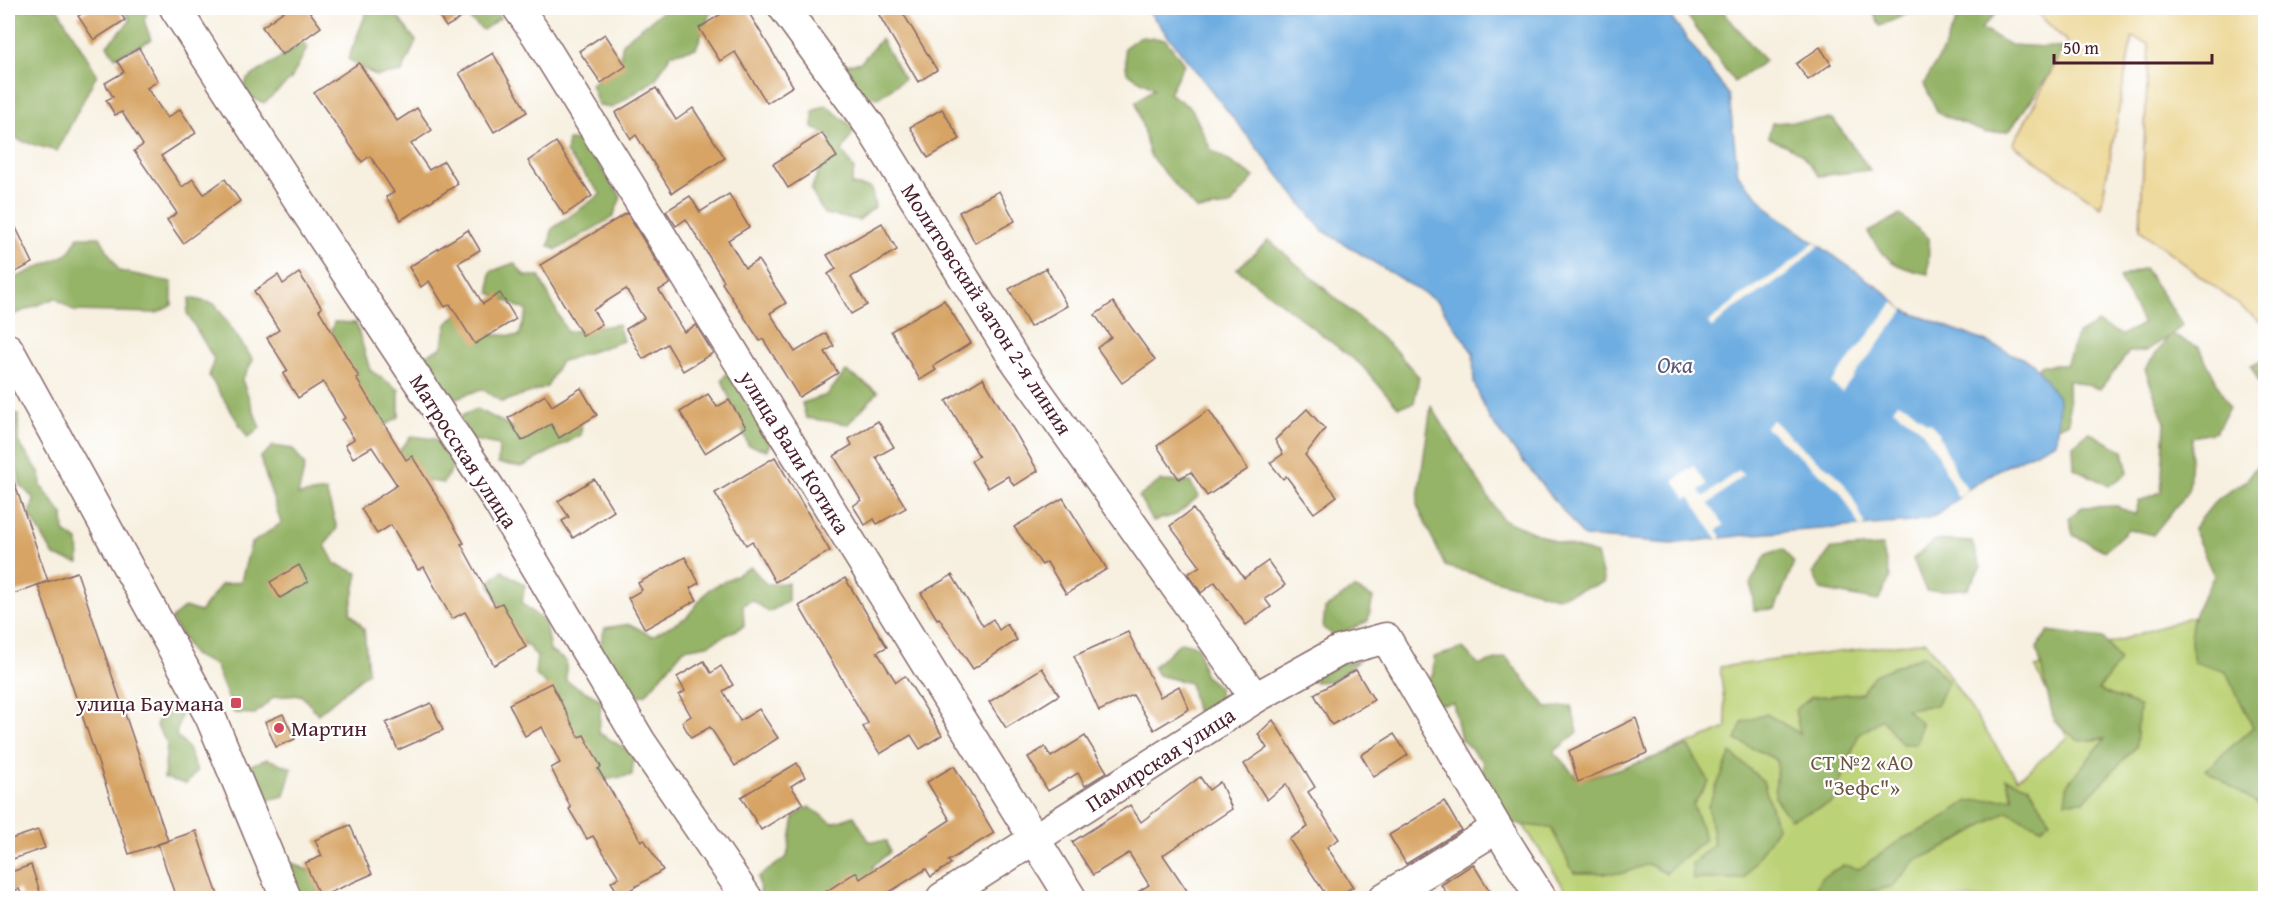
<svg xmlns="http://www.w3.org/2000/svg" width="2273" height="906" viewBox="0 0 2273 906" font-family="'Gentium Book Plus',serif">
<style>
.green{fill:#bcd276;stroke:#837850;stroke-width:1.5}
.forest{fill:#95b467;stroke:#706a49;stroke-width:1.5}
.sand{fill:#eeda9e;stroke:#9c7c64;stroke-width:1.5}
.water{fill:#6eade1;stroke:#5c6686;stroke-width:1.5}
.pier{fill:#f7f0e0}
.building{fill:#d7a465}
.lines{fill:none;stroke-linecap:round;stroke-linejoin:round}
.minor-casing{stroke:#87686a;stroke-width:33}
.minor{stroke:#fff;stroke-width:30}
.poi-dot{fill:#d1495b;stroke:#fff;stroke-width:2}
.labels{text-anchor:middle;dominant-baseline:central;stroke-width:4.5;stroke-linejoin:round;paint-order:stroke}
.street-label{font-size:22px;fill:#4a1f2b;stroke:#fff}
.poi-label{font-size:22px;fill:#4a1f2b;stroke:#fff;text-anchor:end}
.park-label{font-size:22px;fill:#6c5542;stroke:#fff}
.water-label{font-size:24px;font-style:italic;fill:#585874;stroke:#fff}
</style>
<rect width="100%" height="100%" fill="#fff"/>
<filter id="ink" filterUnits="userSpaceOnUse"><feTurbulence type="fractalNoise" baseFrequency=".0167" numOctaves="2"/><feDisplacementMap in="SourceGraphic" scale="12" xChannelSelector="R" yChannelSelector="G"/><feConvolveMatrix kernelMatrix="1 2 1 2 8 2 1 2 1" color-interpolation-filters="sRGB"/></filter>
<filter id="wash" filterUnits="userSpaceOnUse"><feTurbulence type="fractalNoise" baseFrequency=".008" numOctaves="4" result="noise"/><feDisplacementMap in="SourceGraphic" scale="24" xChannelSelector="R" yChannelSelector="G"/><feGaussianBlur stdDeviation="1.35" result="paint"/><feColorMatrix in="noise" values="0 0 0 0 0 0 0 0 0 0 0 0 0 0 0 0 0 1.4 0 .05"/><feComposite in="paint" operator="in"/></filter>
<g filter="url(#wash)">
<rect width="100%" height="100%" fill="#f7f0e0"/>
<path class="green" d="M2265 592V898H1571L1516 814 1727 728 1720 667 1926 641 2017 778 2027 772 2067 737 2036 668Z"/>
<g class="forest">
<path d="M8 8H57L97 74 57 151 21 141 8 133Z"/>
<path d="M123 8H149L144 20 151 40 115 57 107 45 130 21Z"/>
<path d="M371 8H400L394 12 416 41 402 72 376 76 348 59 367 11Z"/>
<path d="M457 8H496L500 18 483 30Z"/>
<path d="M716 8 711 11 696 48 671 54 655 80 612 108 598 105 591 84 619 65 623 42 664 10Z"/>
<path d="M1682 8H1720L1765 61 1734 82Z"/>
<path d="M1872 8H1920L1880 26Z"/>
<path d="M1962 8H2001L1981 29 2010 45 2063 48 2049 75 2009 131 1986 133 1938 113 1924 84 1943 50Z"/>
<path d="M1139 37 1165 39 1184 64 1169 93 1192 109 1211 150 1254 177 1230 206 1197 210 1150 156 1136 102 1154 88 1127 73 1124 48Z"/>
<path d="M881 39 904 79 878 98 846 90 845 65 861 62Z"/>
<path d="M303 43 308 46 291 79 264 103 242 94 247 79Z"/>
<path d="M826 105 855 129 842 151 854 169 851 185 871 188 875 207 859 220 824 214 811 190 832 137 813 128V111Z"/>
<path d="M1833 119 1870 170 1819 176 1801 153 1768 137 1772 123Z"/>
<path d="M568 140 583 141 621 197 613 217 557 250 549 246 552 229 601 194 566 153Z"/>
<path d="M1900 215 1929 238 1928 274C1894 267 1886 262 1868 232Z"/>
<path d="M78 237H100L119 271 172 282V305L157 313 74 311 55 298 13 315 8 314V281L68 254Z"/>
<path d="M1269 240 1395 350 1419 377 1414 403 1398 407 1361 365 1237 269Z"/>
<path d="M514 263 525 276H539L567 332 618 324 623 341 560 362 547 387 502 402 482 389 456 398 421 376 412 361 441 348 447 324 462 308 481 334 519 336 527 311 490 293V272Z"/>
<path d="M2144 268 2183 325 2171 335 2199 347 2229 407 2216 432 2192 437 2189 490 2153 535 2128 529 2105 551 2073 535 2069 518 2082 507 2118 506 2135 515 2139 501 2161 492 2165 423 2145 369 2169 336 2146 351 2129 352 2100 389 2068 380 2069 422 2050 430 2024 384 2042 365H2066L2077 335 2097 323 2122 335 2143 324 2119 278Z"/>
<path d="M190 298 215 304 253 360 242 380 260 428 248 438 209 376 214 359 187 313Z"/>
<path d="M334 322 356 323 370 370 399 390V417L378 429 328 346Z"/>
<path d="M2265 359 2266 394H2265L2251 366Z"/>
<path d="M729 370 775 432 767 450 748 445 722 380Z"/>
<path d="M846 371 878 392 848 424 806 418 802 403 827 395Z"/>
<path d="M1431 406 1502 519 1556 542 1597 554 1604 583 1557 597 1445 566 1417 505Z"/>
<path d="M8 408 18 415V442L40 473 41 486 63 515 64 532 78 541 79 563 54 556 30 515 34 499 20 485 14 445 8 440Z"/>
<path d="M477 409 524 433 562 413 582 416 581 435 522 467 498 463 499 445 469 439 459 417Z"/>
<path d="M2089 432 2123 451 2128 473 2109 486 2074 468 2073 445Z"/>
<path d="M411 436 435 439 456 463 443 483 415 479 397 454Z"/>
<path d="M273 446 293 449 305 466 298 495 326 491 337 528 325 545 335 564 358 573 350 612 364 629 368 672 318 714 301 695 274 697 255 714 234 713 215 665 193 655 171 619 185 607 200 612 221 585 241 581 251 544 281 523 260 458Z"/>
<path d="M2265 454 2266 805 2260 806 2206 770 2253 727 2226 672 2194 662C2185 623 2196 609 2214 576L2193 529 2217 499 2246 481Z"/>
<path d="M1160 481 1190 482 1199 496 1176 515 1153 521 1139 497Z"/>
<path d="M1935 540 1972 542 1981 567 1967 589 1926 591 1913 559Z"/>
<path d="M1882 546 1890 577 1878 601 1821 590 1813 573 1831 549Z"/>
<path d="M1783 549 1794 563 1775 609 1754 610 1751 582 1767 554Z"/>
<path d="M751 567 766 584 788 583V601L769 612 752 600 743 605 744 626 707 645 684 649 646 694 632 698 596 658 605 628 630 624 652 636 687 617 708 590Z"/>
<path d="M502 571 525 585 522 603 545 623 550 651 566 661V681L601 700 599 733 634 754 632 775 605 780 584 744 555 740 552 690 535 674 537 656 512 630 489 583Z"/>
<path d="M1354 588 1373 598 1368 621 1335 636 1323 628 1325 609Z"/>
<path d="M2048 631 2103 638 2120 661 2098 690 2139 706 2136 747 2084 801 2065 802 2068 783 2105 739 2079 741 2054 721 2037 648Z"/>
<path d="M1181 642 1198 646 1204 675 1219 687V706L1202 715 1196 710 1190 683 1158 675 1153 667Z"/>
<path d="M1463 648 1479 665 1506 657 1547 708 1571 706 1578 732 1554 752 1579 780 1629 766 1688 746 1709 781 1693 805 1705 839 1665 873 1648 864 1624 873H1574L1551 828 1514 824 1482 791 1483 762 1461 739 1453 703 1433 705 1420 687 1433 674 1434 657Z"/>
<path d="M1924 655 1948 681 1936 705 1906 709 1921 723 1917 743 1902 744 1882 719 1858 736 1832 803 1790 819 1775 798 1777 760 1736 740 1742 722 1767 714 1800 734 1795 710 1812 697 1862 693 1874 675Z"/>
<path d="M1358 661 1333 681 1314 682 1306 668Z"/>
<path d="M164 706 181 715 176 735 187 747 197 771 186 784 164 778 167 743 156 725Z"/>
<path d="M1731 753 1763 781 1777 828 1744 879H1693L1692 864 1714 843 1708 806Z"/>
<path d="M267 759 292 768 284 796 260 802 242 780 248 766Z"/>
<path d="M2006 778 2029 786 2050 821 2041 828 2007 811 1948 846 1915 861 1893 886 1855 896 1852 898H1811L1821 878 1843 865 1859 869 1902 839 1932 825 1968 801 2013 798Z"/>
<path d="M809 807 833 823 854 816 869 841H887L890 852 873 866 880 898H761L758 877 787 857 794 817Z"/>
<path d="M292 863 314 873 318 898H281L273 877Z"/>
</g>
<path class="sand" d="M2032 8H2265V321L2261 322 2140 230 2149 44 2132 37 2101 207 2013 144 2067 42Z"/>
<path class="water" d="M1146 8H1664L1729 95 1738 175 1773 213 1882 290 1904 310 1984 341 2033 363 2059 399 2056 442 1998 470 1968 489 1946 509 1933 517 1912 522 1755 534 1671 544 1584 537 1490 420 1474 383 1473 353 1438 302 1322 230Z"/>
<g class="pier">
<path d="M1814 242 1819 245 1787 275 1731 311 1712 328 1708 323 1740 296 1785 268Z"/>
<path d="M1894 302 1904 310 1842 392 1831 383Z"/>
<path d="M1898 402 1911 409 1927 423 1929 422 1940 434 1939 435 1958 476 1968 489 1963 494 1958 498 1938 454 1920 428 1893 409Z"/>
<path d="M1772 420 1814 458 1832 470 1843 482 1852 496 1865 525 1859 527 1854 515 1839 490 1765 427Z"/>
<path d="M1694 466 1707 485 1699 490 1704 497 1739 470 1743 475 1709 504 1724 525 1717 530 1722 537 1718 540 1690 497 1686 499 1674 481Z"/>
</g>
<g id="blocks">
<g class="building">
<path d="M91 8H117L125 20 94 40 78 16Z"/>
<path d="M288 8H307L321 27 282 55 262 27Z"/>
<path d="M434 8H478L446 27Z"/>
<path d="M730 8H746L793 86 767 103 735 52 720 61 699 28Z"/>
<path d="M892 8H900L937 70 918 82 879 15Z"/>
<path d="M605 34 626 66 601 83 579 51Z"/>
<path d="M1820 47 1831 64 1808 80 1796 64Z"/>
<path d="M139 48 158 81 147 88 167 118 180 109 196 133 161 156 182 187 193 179 204 194 225 179 240 201 183 243 167 220 177 213 134 151 143 145 122 112 115 115 106 100 113 97 105 83 124 72 117 61Z"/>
<path d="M493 53 527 112 494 132 459 73Z"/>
<path d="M359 63 397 121 417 108 432 130 411 144 429 170 444 161 458 184 401 220 386 197 394 192 370 156 362 162 314 93Z"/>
<path d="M656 88 676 120 693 108 725 158 672 193 636 135 631 139 615 113Z"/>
<path d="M942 109 960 139 928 158 910 127Z"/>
<path d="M822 133 837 157 788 188 773 164Z"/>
<path d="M556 142 592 196 564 215 528 161Z"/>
<path d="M999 191 1015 221 975 243 959 212Z"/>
<path d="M729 194 749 227 728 240 745 268 758 260 786 303 770 313 795 352 826 333 834 346 825 352 838 373 799 397 763 339 760 341 722 283 724 281 686 219 676 226 666 211 690 196 700 212Z"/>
<path d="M8 211 33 263 8 276Z"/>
<path d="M627 213 670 284 659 290 684 332 696 325 713 353 683 371 667 344 643 359 626 329 644 318 626 289 593 310 602 324 583 336 540 265Z"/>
<path d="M882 223 897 250 851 277 867 305 851 314 828 274 836 269 827 255Z"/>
<path d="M468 230 480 250 458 263 483 304 500 293 516 319 475 344 450 304 445 307 429 281 421 287 409 267Z"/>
<path d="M1046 268 1067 306 1030 327 1009 289Z"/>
<path d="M299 273 322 308 319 310 359 377 356 378 406 460 412 456 432 488 464 543 461 544 495 606 502 603 526 647 494 665 465 612 452 619 424 567 418 570 391 525 377 534 361 509 397 485 372 447 353 458 345 445 354 439 342 420 345 418 323 382 298 398 283 374 288 371 267 338 279 330 254 291 278 275 283 284Z"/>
<path d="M944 300 971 343 933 366 936 370 920 380 891 331Z"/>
<path d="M1113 302 1155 360 1122 383 1097 348 1111 337 1095 315Z"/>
<path d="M983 378 1038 471 1014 486 1008 476 988 488 971 461 979 456 946 401Z"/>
<path d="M581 388 597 415 559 438 551 424 522 441 508 418 545 395 552 406Z"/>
<path d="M708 394 717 407 729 400 746 427 705 453 680 412Z"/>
<path d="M1307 409 1325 429 1305 455 1337 496 1314 513 1286 476 1283 479 1270 463 1283 454 1275 440Z"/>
<path d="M1209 410 1248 469 1207 496 1191 472 1179 479 1157 446Z"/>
<path d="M878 421 894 447 876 457 906 508 877 524 874 519 865 525 853 506 861 500 834 456 852 445 849 439Z"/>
<path d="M775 457 830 551 775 582 752 541 746 545 715 493Z"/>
<path d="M8 470H10L48 581 8 596Z"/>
<path d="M594 479 614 511 573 538 562 521 569 517 558 501Z"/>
<path d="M1063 498 1107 569 1066 594 1047 562 1042 565 1014 527Z"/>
<path d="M1193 509 1244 578 1268 561 1285 585 1265 599 1271 607 1246 625 1215 582 1201 593 1188 574 1200 566 1170 526Z"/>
<path d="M685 557 699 583 690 588 697 600 645 629 628 598 642 590 638 583Z"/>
<path d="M299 565 308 582 280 598 270 582Z"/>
<path d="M77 572 168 841 129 854 38 585Z"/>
<path d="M952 575 983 626 993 619 999 630 1007 624 1017 640 973 669 939 618 937 619 921 593Z"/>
<path d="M845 578 887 647 877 652 896 682 905 676 942 735 920 749 911 735 880 754 863 727 868 723 799 606Z"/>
<path d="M1128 632 1160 697 1179 686 1189 709 1154 730 1133 695 1099 711 1074 656Z"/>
<path d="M704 661 711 673 721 666 733 685 723 691 740 721 759 709 778 738 735 766 710 727 691 738 682 722 691 716 679 695 685 691 677 677Z"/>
<path d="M1042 668 1059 695 1006 728 989 702Z"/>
<path d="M1356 670 1374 700 1332 725 1314 694Z"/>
<path d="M551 683 579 737 584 735 601 767 598 769 641 841 644 839 663 870 620 896 611 882 619 877 593 836 587 839 569 809 571 808 551 768 560 763 542 727 525 736 509 704Z"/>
<path d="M431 703 443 730 398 750 386 723Z"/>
<path d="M283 714 295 739 276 747 265 722Z"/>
<path d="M1636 718 1647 753 1578 782 1569 751Z"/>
<path d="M1273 720 1315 787 1308 792 1339 839 1327 847 1353 887 1335 898H1328L1289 839 1308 827 1286 784 1267 800 1244 764 1267 748 1258 734Z"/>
<path d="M1394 734 1408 755 1374 777 1361 755Z"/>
<path d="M1085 736 1107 772 1085 786 1078 773 1048 791 1028 757 1045 747 1051 757Z"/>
<path d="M797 763 805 777 791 786 803 804 761 830 741 797Z"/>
<path d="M954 766 994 833 948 861 951 864 931 877 926 869 880 898H816L856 872 860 879 950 820 927 782Z"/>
<path d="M1200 777 1209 790 1220 782 1232 809 1163 855 1192 898H1128L1149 885 1129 853 1093 875 1072 842 1130 805 1141 822Z"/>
<path d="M1444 801 1461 830 1406 864 1389 835Z"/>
<path d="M350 825 372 874 320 897 305 863 322 856 315 840Z"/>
<path d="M38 830 45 848 13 859 8 840Z"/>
<path d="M196 831 219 898H176L158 844Z"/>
<path d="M1473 864 1494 898H1450L1441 885Z"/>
<path d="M31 865 42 898H23L19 889 8 893V873Z"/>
</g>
</g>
</g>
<g filter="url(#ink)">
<use href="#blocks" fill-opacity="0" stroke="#87686a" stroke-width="1.5"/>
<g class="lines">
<g class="minor-casing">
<g id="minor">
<path d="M175 8 322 236 492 492 640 741 747 898"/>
<path d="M518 8 538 37 1071 898"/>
<path d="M784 8 870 126 1013 357 1255 698"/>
<path d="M8 349 210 716 286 898"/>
<path d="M942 898 1255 698 1339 651 1386 638 1497 828 1541 898"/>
<path d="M1384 898 1497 828"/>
</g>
</g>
<use href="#minor" class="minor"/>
</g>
</g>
<g class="poi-dot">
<rect x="230" y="697" width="12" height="12" rx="3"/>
<circle cx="279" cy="728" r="6"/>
</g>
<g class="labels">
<g class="street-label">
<text transform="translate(987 309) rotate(57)">Молитовский затон 2-я линия</text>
<text transform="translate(464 451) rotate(57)">Матросская улица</text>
<text transform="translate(795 452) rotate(58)">улица Вали Котика</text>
<text transform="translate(1160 759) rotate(-33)">Памирская улица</text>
</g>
<g class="poi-label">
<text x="224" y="703">улица Баумана</text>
<text x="291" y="728" text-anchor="start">Мартин</text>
</g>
<g class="park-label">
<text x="1862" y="762">СТ №2 «АО<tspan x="1862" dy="25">"Зефс"»</tspan></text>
</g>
<g class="water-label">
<text x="1675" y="364">Ока</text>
</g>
</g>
<rect width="2273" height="906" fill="none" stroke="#fff" stroke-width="30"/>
<path d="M2054 54v9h158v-9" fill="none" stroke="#4a1f2b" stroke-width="3"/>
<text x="2063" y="54" font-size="18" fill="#4a1f2b" stroke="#ffffff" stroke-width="4.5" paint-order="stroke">50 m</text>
</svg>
